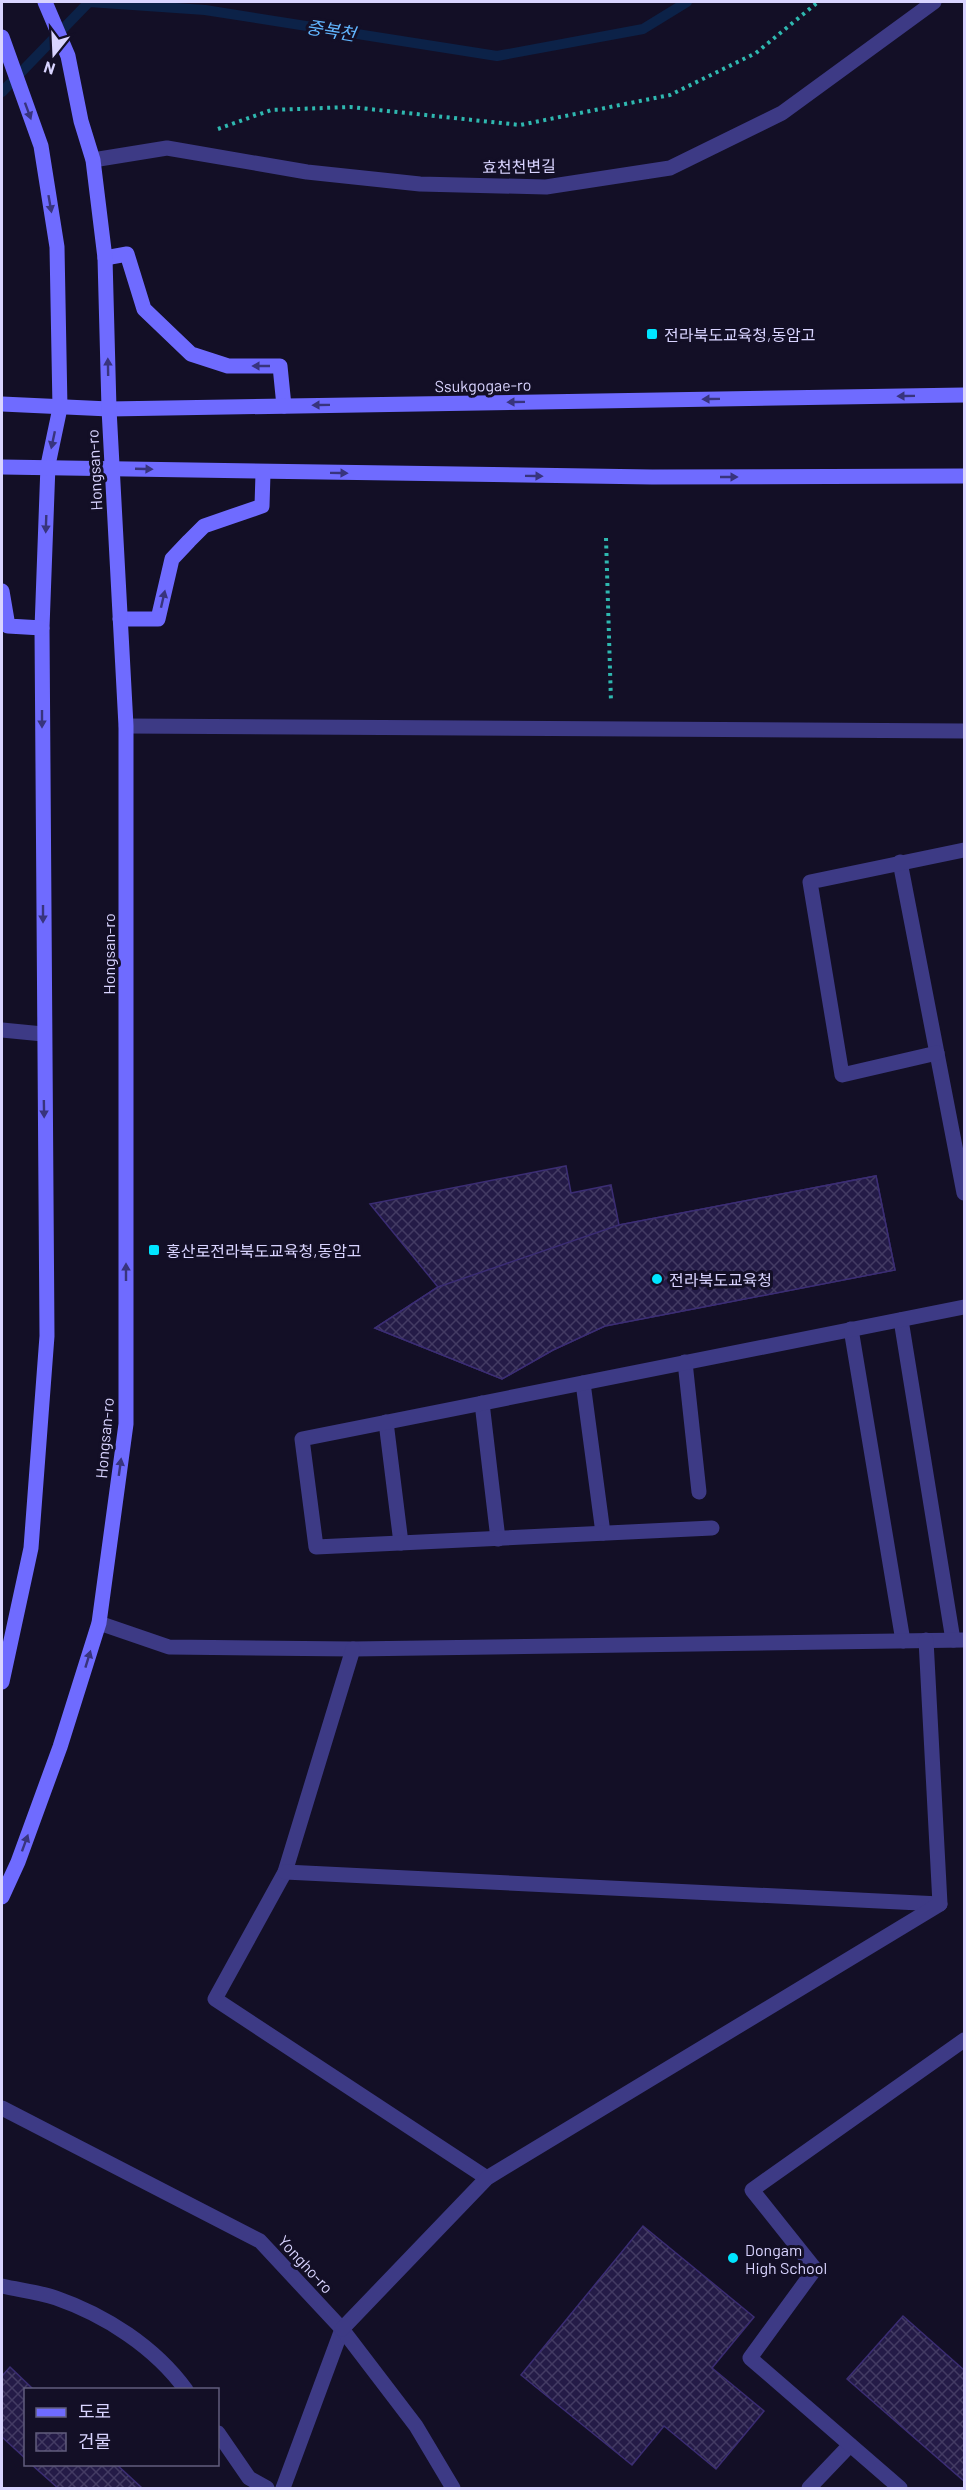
<svg xmlns="http://www.w3.org/2000/svg" width="966" height="2490" viewBox="0 0 966 2490" font-family="Barlow,'Noto Sans KR',sans-serif">
<style>
.lines{fill:none;stroke-linecap:round;stroke-linejoin:round}
.stream{stroke:#0c2248;stroke-width:10}
.building{fill:url(#building-cross-hatch);stroke:#3b2d73;stroke-width:1.5}
.path{stroke:#2fb8b0;stroke-width:4;stroke-dasharray:3 4.5;stroke-linecap:butt}
.lane{stroke:#3d3a85;stroke-width:15}
.street{stroke:#3d3a85;stroke-width:15}
.secondary{stroke:#6f6bff;stroke-width:15}
.oneway{fill:#38347d}
.poi-dot{fill:#00e5ff;stroke:#130f26;stroke-width:2}
.labels{text-anchor:middle;dominant-baseline:central;stroke-width:6;stroke-linejoin:round;paint-order:stroke}
.street-label{font-size:16px;fill:#d9d4ff;stroke:#130f26}
.poi-label{font-size:16px;fill:#d9d4ff;stroke:#130f26;text-anchor:start}
.water-label{font-size:18px;font-style:italic;fill:#62b6ff;stroke:#130f26}
</style>
<defs>
<pattern id="building-cross-hatch" width="8" height="8" patternUnits="userSpaceOnUse" patternTransform="scale(1.5)"><rect width="8" height="8" fill="#241b47"/><path d="M0 0l8 8M0 8l8-8" fill="none" stroke="#433b63"/></pattern>
</defs>
<rect width="100%" height="100%" fill="#130f26"/>
<g class="lines">
<path class="stream" d="M2 92 89 2 205 10 497 56 643 29 687 2"/>
</g>
<g class="building">
<path d="M566 1166 571 1193 611 1185 619 1225 876 1176 895 1270 605 1326 553 1350 502 1379 375 1328 438 1287 370 1204Z"/>
<path d="M876 1176 895 1270 605 1326 553 1350 502 1379 375 1328 438 1287 619 1225Z"/>
<path d="M643 2226 754 2317 712 2368 764 2411 716 2469 664 2426 632 2465 521 2375Z"/>
<path d="M903 2316 964 2370V2481L847 2379Z"/>
<path d="M10 2367 34 2390H26V2459L2 2437V2376Z"/>
<path d="M31 2464H116L142 2488H58Z"/>
</g>
<g class="lines">
<g class="path">
<path d="M218 129 271 110 350 107 520 125 670 95 756 53 818 2"/>
<path d="M606 538 611 702"/>
</g>
<g class="lane">
<path d="M900 862 964 1193"/>
<path d="M937 1053 842 1075 810 882 964 850"/>
<path d="M901 1320 953 1640"/>
<path d="M851 1329 903 1641"/>
<path d="M685 1362 699 1492"/>
<path d="M583 1383 603 1533"/>
<path d="M482 1403 498 1539"/>
<path d="M386 1422 401 1543"/>
<path d="M712 1528 316 1547 302 1439 964 1307"/>
<path d="M2 2286C19 2290 39 2292 56 2298 105 2315 155 2347 186 2390"/>
<path d="M218 2433 249 2478 267 2488"/>
<path d="M283 2488 342 2329"/>
<path d="M809 2488 850 2445"/>
<path d="M900 2488 750 2358 815 2269 752 2190 964 2040"/>
</g>
<g class="street">
<path d="M93 160 167 148 307 172 420 184 546 187 670 168 782 113 934 2"/>
<path d="M126 726 964 731"/>
<path d="M2 1030 43 1034"/>
<path d="M99 1623 169 1647 353 1649 964 1640"/>
<path d="M353 1649 285 1872 215 1999 487 2178"/>
<path d="M285 1872 940 1904"/>
<path d="M2 2108 260 2241 342 2329 416 2426 453 2488"/>
<path d="M342 2329 487 2178 940 1904 926 1640"/>
</g>
<g class="secondary">
<path d="M2 37 41 146 57 247 60 408 48 465 42 628 47 1336 31 1548 2 1682"/>
<path d="M105 258 127 254 144 309 191 354 228 366H280L284 406"/>
<path d="M2 404 109 409 964 395"/>
<path d="M2 467 652 477 964 476"/>
<path d="M2 591 8 626 42 628"/>
<path d="M120 619H158L172 559 189 541 204 526 262 506 263 473"/>
<path d="M2 1897 18 1862 60 1747 99 1623 126 1424V726L109 409 105 258 93 160 81 121 68 56 45 2"/>
</g>
</g>
<defs><path id="oneway-solid" d="M-6-.8H1V-3.2L6.5 0L1 3.2V.8H-6Z" transform="scale(1.5)"/></defs>
<g class="oneway">
<use href="#oneway-solid" transform="translate(28 111) rotate(70)"/>
<use href="#oneway-solid" transform="translate(50 204) rotate(80)"/>
<use href="#oneway-solid" transform="translate(261 366) rotate(-180)"/>
<use href="#oneway-solid" transform="translate(108 367) rotate(-91)"/>
<use href="#oneway-solid" transform="translate(906 396) rotate(179)"/>
<use href="#oneway-solid" transform="translate(711 399) rotate(179)"/>
<use href="#oneway-solid" transform="translate(516 402) rotate(179)"/>
<use href="#oneway-solid" transform="translate(321 405) rotate(179)"/>
<use href="#oneway-solid" transform="translate(53 440) rotate(102)"/>
<use href="#oneway-solid" transform="translate(144 469) rotate(2)"/>
<use href="#oneway-solid" transform="translate(339 473) rotate(1)"/>
<use href="#oneway-solid" transform="translate(534 476) rotate(1)"/>
<use href="#oneway-solid" transform="translate(729 477)"/>
<use href="#oneway-solid" transform="translate(46 524) rotate(92)"/>
<use href="#oneway-solid" transform="translate(163 599) rotate(-77)"/>
<use href="#oneway-solid" transform="translate(42 719) rotate(90)"/>
<use href="#oneway-solid" transform="translate(43 914) rotate(90)"/>
<use href="#oneway-solid" transform="translate(44 1109) rotate(89)"/>
<use href="#oneway-solid" transform="translate(126 1272) rotate(-90)"/>
<use href="#oneway-solid" transform="translate(120 1467) rotate(-82)"/>
<use href="#oneway-solid" transform="translate(88 1659) rotate(-73)"/>
<use href="#oneway-solid" transform="translate(25 1843) rotate(-70)"/>
</g>
<g class="poi-dot">
<rect x="646" y="328" width="12" height="12" rx="3"/>
<rect x="148" y="1244" width="12" height="12" rx="3"/>
<circle cx="657" cy="1279" r="6"/>
<circle cx="733" cy="2258" r="6"/>
</g>
<g class="labels">
<g class="street-label">
<text transform="translate(519 166) rotate(-1)">효천천변길</text>
<text transform="translate(483 385) rotate(-1)">Ssukgogae-ro</text>
<text transform="translate(94 470) rotate(-93)">Hongsan-ro</text>
<text transform="translate(108 954) rotate(-90)">Hongsan-ro</text>
<text transform="translate(104 1438) rotate(-85)">Hongsan-ro</text>
<text transform="translate(306 2264) rotate(47)">Yongho-ro</text>
</g>
<g class="poi-label">
<text x="664" y="334">전라북도교육청,동암고</text>
<text x="166" y="1250">홍산로전라북도교육청,동암고</text>
<text x="669" y="1279">전라북도교육청</text>
<text x="745" y="2249">Dongam<tspan x="745" dy="18">High School</tspan></text>
</g>
<g class="water-label">
<text transform="translate(331 30) rotate(9)">중복천</text>
</g>
</g>
<rect width="966" height="2490" fill="none" stroke="#d9d4ff" stroke-width="6"/>
<rect x="24" y="2388" width="195" height="78" fill="#130f26" stroke="#625e7d" stroke-width="1.5"/>
<rect x="36" y="2408" width="30" height="9" fill="#6f6bff" stroke="#625e7d" stroke-width="1.5"/>
<text x="78" y="2418" font-size="18" fill="#d9d4ff">도로</text>
<rect x="36" y="2433" width="30" height="18" fill="url(#building-cross-hatch)" stroke="#625e7d" stroke-width="1.5"/>
<text x="78" y="2448" font-size="18" fill="#d9d4ff">건물</text>
<g transform="translate(54 54) rotate(198)" stroke="#130f26" stroke-width="4.5" paint-order="stroke">
<path d="M0-4.5L10 22L0 15L-10 22Z" fill="#d9d4ff"/>
<text y="-9" font-size="16" font-weight="bold" text-anchor="middle" fill="#d9d4ff">N</text>
</g>
</svg>
